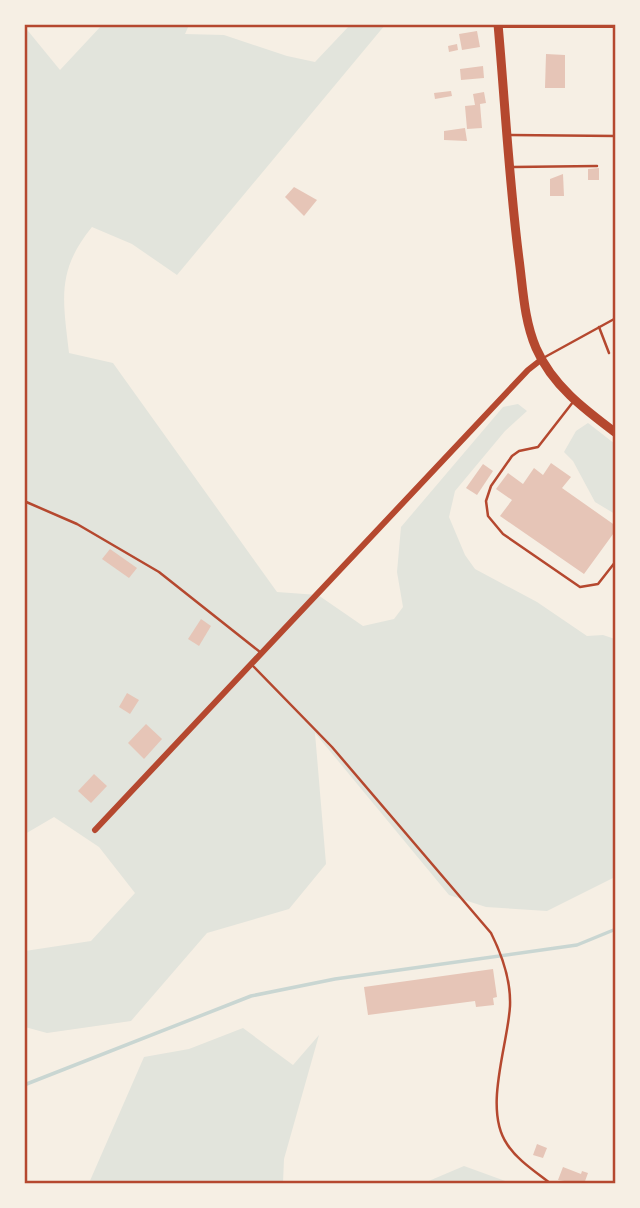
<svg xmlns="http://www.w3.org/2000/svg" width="640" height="1208" viewBox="0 0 640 1208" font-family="'IBM Plex Serif',serif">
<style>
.green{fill:#e2e4dc}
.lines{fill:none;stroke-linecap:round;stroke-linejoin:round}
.stream{stroke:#c9d6d2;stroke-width:3.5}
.building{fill:#e6c5b7}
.service{stroke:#b5482f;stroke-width:2.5}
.minor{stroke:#b5482f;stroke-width:6}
.secondary{stroke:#b5482f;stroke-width:9}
.neatline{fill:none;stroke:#b5482f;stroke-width:2.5}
</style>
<rect width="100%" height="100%" fill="#f6efe4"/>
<g class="green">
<path d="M102 25H189L185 34 224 35 287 56 315 62 350 25H385L177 275 132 244 92 227C56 271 63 300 69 353L113 363 277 592 318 595 363 626 394 619 403 607 397 572 401 527 503 407 518 404 527 411 505 431 455 491 449 517 465 555 475 569 537 602 587 636 603 635 615 639V877L547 911 486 907 449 895 315 733 326 864 289 909 207 933 131 1021 47 1033 25 1027V951L91 941 135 893 99 847 54 817 25 834 24 26 60 70Z"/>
<path d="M588 423 615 444V514L595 502 573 461 564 452 576 431Z"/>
<path d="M243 1028 293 1065 319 1035 284 1159 283 1183H89L144 1057 189 1049Z"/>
<path d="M464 1166 511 1183H424Z"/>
</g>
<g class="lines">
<path class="stream" d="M24 1085 251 996 335 979 577 945 616 929"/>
</g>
<g class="building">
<path d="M477 31 480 47 462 50 459 34Z"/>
<path d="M457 44 458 50 449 52 448 46Z"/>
<path d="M546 54 565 55V88H545Z"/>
<path d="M483 66 484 78 461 80 460 69Z"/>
<path d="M451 91 452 96 435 99 434 93Z"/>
<path d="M484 92 486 103 480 104 482 128 467 129 465 106 475 105 473 94Z"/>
<path d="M465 128 467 141 444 140V131Z"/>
<path d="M599 168V180H588V169Z"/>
<path d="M563 174 564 196H550V179Z"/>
<path d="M294 187 317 200 304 216 285 197Z"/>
<path d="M551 463 571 477 562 488 616 526V530L584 574 500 516 512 500 496 489 508 473 523 484 534 468 543 475Z"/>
<path d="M483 464 493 471 477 495 466 488Z"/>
<path d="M110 549 137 568 129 578 102 559Z"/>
<path d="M201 619 211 626 199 646 188 639Z"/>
<path d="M127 693 139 700 130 714 119 707Z"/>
<path d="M146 724 162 739 144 759 128 743Z"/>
<path d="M94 774 107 786 91 803 78 791Z"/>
<path d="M493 969 497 997 493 998 494 1005 476 1007 475 1001 368 1015 364 987Z"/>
<path d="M537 1144 547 1148 543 1158 533 1155Z"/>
<path d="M563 1167 581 1174 582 1171 588 1173 584 1184 558 1180Z"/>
</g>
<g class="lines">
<g class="service">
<path d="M510 135 616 136"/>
<path d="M513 167 597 166"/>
<path d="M599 327 609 353"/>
<path d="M545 357 616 318"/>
<path d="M573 402 538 447 519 451 512 456 491 486 486 501 488 516 503 534 580 587 598 584 616 561"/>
<path d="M24 501 77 524 159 572 260 652"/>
<path d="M253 666 332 747 491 933C502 955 511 981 510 1006 508 1045 483 1109 507 1144 517 1160 536 1172 551 1184"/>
</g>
<g class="minor">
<path d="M498 25H616"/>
<path d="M95 830 528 370 542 359"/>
</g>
<path class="secondary" d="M498 24C505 103 509 181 519 259 523 289 524 320 536 348 552 385 584 409 616 433"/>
</g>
<rect width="640" height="1208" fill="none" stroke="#f6efe4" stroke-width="52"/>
<rect x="26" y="26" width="588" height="1156" class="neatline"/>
</svg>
